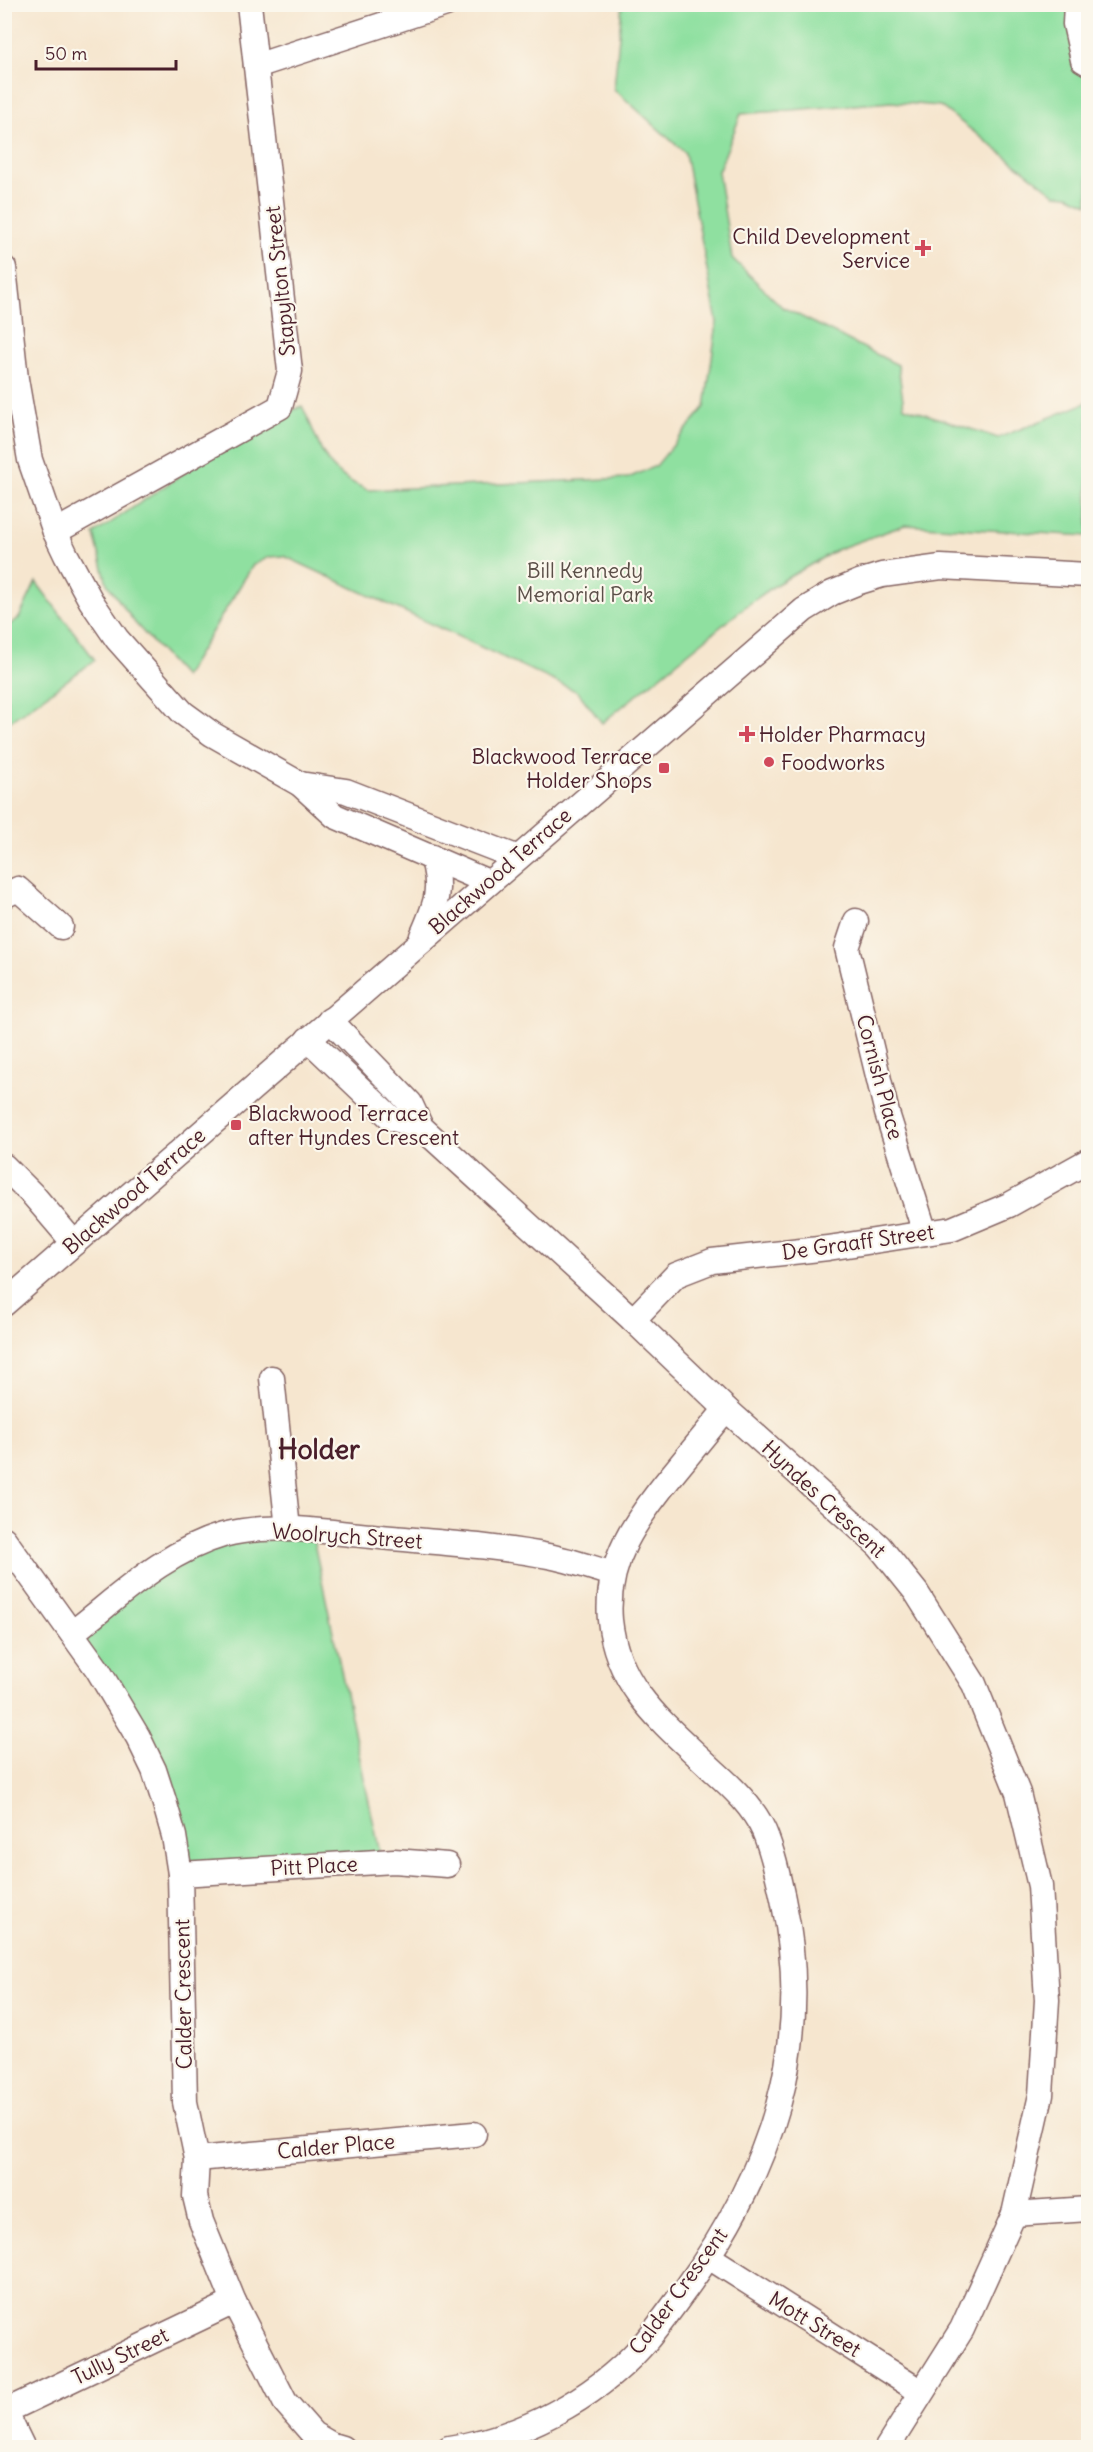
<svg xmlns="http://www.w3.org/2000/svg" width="1093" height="2452" viewBox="0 0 1093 2452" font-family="Delius,sans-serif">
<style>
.green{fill:#8fe0a0;stroke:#6c8066;stroke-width:1.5}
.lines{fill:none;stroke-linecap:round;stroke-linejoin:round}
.minor-casing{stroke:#866564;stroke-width:27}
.minor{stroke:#fff;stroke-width:24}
.poi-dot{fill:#d1495b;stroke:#fbf7ec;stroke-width:2}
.labels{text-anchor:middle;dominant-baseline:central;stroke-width:4.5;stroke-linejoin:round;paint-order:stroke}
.poi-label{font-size:21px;fill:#4a1f2b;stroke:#fbf7ec;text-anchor:start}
.street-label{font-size:21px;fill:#4a1f2b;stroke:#fbf7ec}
.park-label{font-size:21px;fill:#5b4f48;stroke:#fbf7ec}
.district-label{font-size:27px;font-weight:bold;fill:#4a1f2b;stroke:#fbf7ec}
</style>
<rect width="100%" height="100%" fill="#fbf7ec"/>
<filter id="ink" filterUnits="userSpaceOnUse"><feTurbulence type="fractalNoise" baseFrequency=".0167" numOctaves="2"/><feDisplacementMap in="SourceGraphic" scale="12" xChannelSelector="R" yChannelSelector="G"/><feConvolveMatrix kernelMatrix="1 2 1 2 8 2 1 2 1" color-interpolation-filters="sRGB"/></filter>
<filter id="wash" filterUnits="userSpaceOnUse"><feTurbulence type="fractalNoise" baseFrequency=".008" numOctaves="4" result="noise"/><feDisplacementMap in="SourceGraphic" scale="24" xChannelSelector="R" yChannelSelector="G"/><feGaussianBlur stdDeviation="1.35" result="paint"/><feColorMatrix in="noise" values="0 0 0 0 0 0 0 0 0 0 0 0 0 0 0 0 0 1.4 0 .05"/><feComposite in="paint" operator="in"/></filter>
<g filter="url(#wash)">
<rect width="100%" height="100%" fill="#f6e6cf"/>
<g class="green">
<path d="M622 5H1088V204L1068 195 1055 194 940 106 891 102 741 114 718 172 732 258 782 307 898 365 904 407 998 438 1086 403 1088 398V536L905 525 838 549 777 584 745 607 602 723 578 692 284 556 269 557 253 565 184 677 135 623 107 584 94 534 243 433 302 406C323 447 319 470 368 490L628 478 656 466 705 407 717 322 685 153 614 89Z"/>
<path d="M36 582 95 660 9 722 5 684V628L19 618Z"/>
<path d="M311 1529 381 1858 185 1869 148 1752 76 1632 199 1537Z"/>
</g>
</g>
<g filter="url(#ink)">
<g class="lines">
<g class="minor-casing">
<g id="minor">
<path d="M1076 4 1075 24 1083 60 1088 63"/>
<path d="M256 66 446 4"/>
<path d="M4 268 16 379 30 460 55 532 66 555 91 601 117 639 183 713 212 734 300 784 335 816 488 882"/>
<path d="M55 532 280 407 290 371 249 4"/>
<path d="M300 784 346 791 516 857"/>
<path d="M4 896 18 889 61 927"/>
<path d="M856 921 847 948 887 1113 925 1233"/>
<path d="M422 936C435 906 443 890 432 857"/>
<path d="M330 1020 410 1103 421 1127 633 1320 726 1409 879 1546 916 1592 974 1684 1018 1793 1040 1886 1047 2000 1041 2095 1014 2214 962 2329 887 2448"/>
<path d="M308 1039 391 1118 421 1127"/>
<path d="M4 1166 34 1196 74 1243"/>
<path d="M4 1304 804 610 832 593 859 582 882 575 941 567 1088 575"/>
<path d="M633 1320 676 1275 712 1261 828 1248 952 1229 1009 1205 1088 1161"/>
<path d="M272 1378 288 1529"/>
<path d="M4 1539 98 1670 138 1737 154 1770 164 1801 174 1836 180 1874 185 2102 197 2159 195 2196 201 2221 234 2302 285 2402 313 2434 332 2445 342 2448"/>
<path d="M72 1633C119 1597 164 1552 223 1535 271 1522 323 1532 372 1536 431 1542 490 1545 548 1556 570 1560 592 1568 613 1574"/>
<path d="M180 1874 394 1861 447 1865"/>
<path d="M197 2159 474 2134"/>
<path d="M1014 2214 1088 2209"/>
<path d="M709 2257 921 2392"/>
<path d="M4 2409 23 2448"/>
<path d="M6 2411 234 2302"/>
<path d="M449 2448C520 2438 593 2400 641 2347 657 2329 671 2309 685 2290 771 2171 815 2046 783 1899 778 1876 773 1852 764 1831 753 1807 733 1788 714 1771 667 1726 617 1690 610 1620 605 1561 637 1518 672 1475 690 1453 708 1431 726 1409"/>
</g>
</g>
<use href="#minor" class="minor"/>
</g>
</g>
<g class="poi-dot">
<path d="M920 239h6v6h6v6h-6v6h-6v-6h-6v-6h6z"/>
<path d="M744 725h6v6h6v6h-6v6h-6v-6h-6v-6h6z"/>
<circle cx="769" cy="762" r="6"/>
<rect x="658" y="762" width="12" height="12" rx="3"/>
<rect x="230" y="1119" width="12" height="12" rx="3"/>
</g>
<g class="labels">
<g class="poi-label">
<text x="910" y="236" text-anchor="end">Child Development<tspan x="910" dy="24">Service</tspan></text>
<text x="759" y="734">Holder Pharmacy</text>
<text x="652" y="756" text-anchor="end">Blackwood Terrace<tspan x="652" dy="24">Holder Shops</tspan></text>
<text x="781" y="762">Foodworks</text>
<text x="248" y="1113">Blackwood Terrace<tspan x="248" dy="24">after Hyndes Crescent</tspan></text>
</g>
<g class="street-label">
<text transform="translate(280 281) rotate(-96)">Stapylton Street</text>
<text transform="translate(500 871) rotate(-41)">Blackwood Terrace</text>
<text transform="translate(880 1077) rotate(75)">Cornish Place</text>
<text transform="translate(134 1191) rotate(-41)">Blackwood Terrace</text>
<text transform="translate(858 1242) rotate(-8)">De Graaff Street</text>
<text transform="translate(824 1499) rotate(43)">Hyndes Crescent</text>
<text transform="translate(347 1536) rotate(4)">Woolrych Street</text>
<text transform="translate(314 1866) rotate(-3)">Pitt Place</text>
<text transform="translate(183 1994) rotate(-91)">Calder Crescent</text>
<text transform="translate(336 2146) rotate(-5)">Calder Place</text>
<text transform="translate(678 2291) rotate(-54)">Calder Crescent</text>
<text transform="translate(815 2324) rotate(32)">Mott Street</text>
<text transform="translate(120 2356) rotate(-26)">Tully Street</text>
</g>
<g class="park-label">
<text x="585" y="570">Bill Kennedy<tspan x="585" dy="24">Memorial Park</tspan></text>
</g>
<g class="district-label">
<text x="319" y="1449">Holder</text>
</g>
</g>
<rect width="1093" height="2452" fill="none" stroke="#fbf7ec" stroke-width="24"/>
<path d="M36 60v9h140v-9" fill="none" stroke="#4a1f2b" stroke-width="3"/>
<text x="45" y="60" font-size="18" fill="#4a1f2b" stroke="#fbf7ec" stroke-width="4.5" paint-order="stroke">50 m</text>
</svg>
